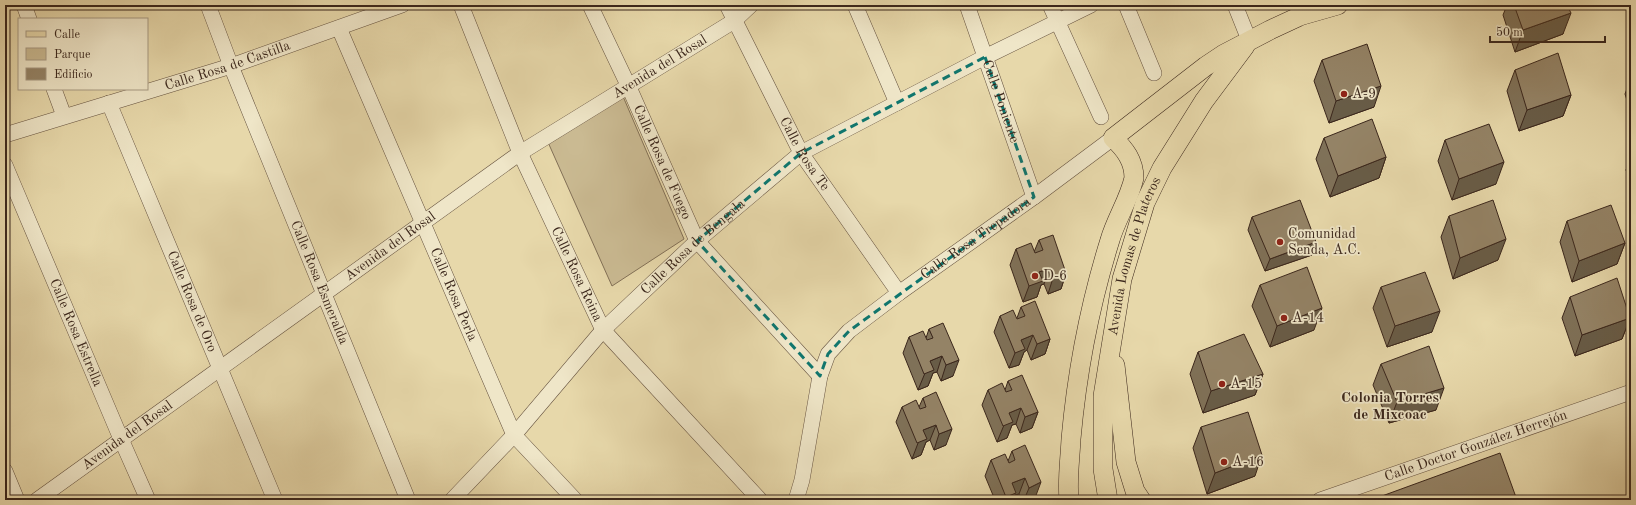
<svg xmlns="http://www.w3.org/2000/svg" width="1636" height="505" viewBox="0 0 1636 505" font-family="'Old Standard TT',serif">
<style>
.green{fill:#caba92;stroke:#827057}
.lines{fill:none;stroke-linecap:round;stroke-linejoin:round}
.minor-casing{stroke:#665340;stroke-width:16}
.major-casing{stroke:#3b271c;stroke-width:20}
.minor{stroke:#efe6c8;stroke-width:15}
.major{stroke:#e7d8aa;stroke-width:19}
.wall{fill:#7f7158;stroke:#3b271c}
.shaded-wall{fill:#685c47;stroke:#3b271c}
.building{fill:#948366;stroke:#3b271c}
.marked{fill:none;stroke:#0f766e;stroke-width:3;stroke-dasharray:8 5;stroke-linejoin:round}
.poi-dot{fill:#8f2418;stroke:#efe6c8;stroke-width:1.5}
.labels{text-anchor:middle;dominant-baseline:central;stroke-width:3.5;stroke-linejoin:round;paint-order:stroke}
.street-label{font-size:14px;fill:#3b271c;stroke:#efe6c8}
.poi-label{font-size:14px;fill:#3b271c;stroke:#efe6c8;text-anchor:start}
.neighbourhood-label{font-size:15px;font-weight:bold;fill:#3b271c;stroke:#efe6c8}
</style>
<rect width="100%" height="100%" fill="#e7d8aa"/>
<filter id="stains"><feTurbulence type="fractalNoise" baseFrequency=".005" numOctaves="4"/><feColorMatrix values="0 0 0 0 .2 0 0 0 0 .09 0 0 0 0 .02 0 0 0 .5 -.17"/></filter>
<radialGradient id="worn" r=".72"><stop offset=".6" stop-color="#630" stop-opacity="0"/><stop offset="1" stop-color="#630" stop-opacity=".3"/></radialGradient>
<path class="green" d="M622 94 684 239 612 286 547 140Z"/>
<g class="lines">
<g class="minor-casing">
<g id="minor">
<path d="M24 5 29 19"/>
<path id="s1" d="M208 5 231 66 408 500"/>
<path id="s2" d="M461 5 520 153 603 330 760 500"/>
<path id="s3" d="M590 5 628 85 697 241 820 376"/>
<path id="s4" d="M727 5 801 153 899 293"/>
<path d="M855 5 897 103"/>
<path id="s5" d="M967 5 1034 197"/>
<path d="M1050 5 1101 117"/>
<path d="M1126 5 1154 73"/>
<path d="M1235 5 1249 40"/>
<path id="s6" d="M339 28 514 435 575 500"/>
<path d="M54 89 64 116"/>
<path id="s7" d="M109 103 275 500"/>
<path id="s8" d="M5 135 231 66 402 5"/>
<path id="s9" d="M5 165 121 439 148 500"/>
<path d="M5 471 17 500"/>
<path id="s10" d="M37 500 520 153 734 21 751 5"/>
<path id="s11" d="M452 500 514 435 603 330 697 241 801 153 985 57 1091 5"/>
<path id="s12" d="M796 500 802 480 820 376 828 354 849 331 899 293 1034 197 1113 138"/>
<path id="s13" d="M1320 500 1631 392"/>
</g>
</g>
<g class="major-casing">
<g id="major">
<path d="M1303 15 1338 5"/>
<path d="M1115 365 1126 462 1135 491 1141 500"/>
<path d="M1069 500C1067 480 1070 460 1071 439 1077 372 1090 304 1110 240 1116 219 1129 200 1134 178 1134 161 1125 149 1113 138L1206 66 1224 54 1270 30 1298 17 1316 5"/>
<path id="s14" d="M1108 500 1103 469V396L1122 279 1145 203 1162 168 1204 101 1245 46"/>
</g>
</g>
<use href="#minor" class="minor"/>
<use href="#major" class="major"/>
</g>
<g class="wall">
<path d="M1507 5H1567L1563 34 1515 52 1503 15Z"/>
<path d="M1322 60 1374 107 1329 123 1314 81Z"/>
<path d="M1515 70 1571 95 1563 116 1519 131 1507 91Z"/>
<path d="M1631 78V113L1625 94Z"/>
<path d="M1324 138 1386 157 1379 178 1330 197 1316 159Z"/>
<path d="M1445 140 1496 184 1452 200 1438 161Z"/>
<path d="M1631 156V183L1626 170Z"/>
<path d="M1449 216 1498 260 1453 279 1441 237Z"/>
<path d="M1252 217 1316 242 1312 255 1265 271 1248 230Z"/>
<path d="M1567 221 1625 243 1617 264 1572 282 1560 242Z"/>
<path d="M1039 240 1066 273 1061 289 1048 294 1044 284 1041 285 1037 297 1023 302 1010 265 1016 249 1034 252Z"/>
<path d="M1260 285 1314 330 1270 347 1252 306Z"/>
<path d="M1381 287 1432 332 1387 347 1373 308Z"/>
<path d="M1570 297 1630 318 1622 339 1575 356 1562 318Z"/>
<path d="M1021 307 1050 339 1045 354 1031 360 1027 350 1024 352 1019 365 1009 368 994 332 1000 316 1017 318Z"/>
<path d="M929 329 953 376 941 381 937 372 933 373 928 386 918 390 903 353 909 337 926 338Z"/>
<path d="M1198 352 1263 374 1255 395 1203 413 1190 374Z"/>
<path d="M1381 364 1436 410 1389 423 1373 385Z"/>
<path d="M1008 381 1038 412 1032 428 1020 433 1016 424 1012 425 1007 438 997 442 982 405 988 390H1005Z"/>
<path d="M923 398 946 445 934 450 930 440 926 442 921 455 912 459 896 422 902 407H919Z"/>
<path d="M1201 427 1255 476 1207 494 1193 448Z"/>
<path d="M1012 451 1035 498 1030 500H1022L1019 494 1015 495 1013 500H995L985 476 991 460 1008 461Z"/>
</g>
<g class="shaded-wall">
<path d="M1571 13 1563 34 1515 52 1523 30Z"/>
<path d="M1381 86 1374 107 1329 123 1336 101Z"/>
<path d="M1571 95 1563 116 1519 131 1527 110Z"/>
<path d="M1386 157 1379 178 1330 197 1338 176Z"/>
<path d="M1504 162 1496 184 1452 200 1459 179Z"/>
<path d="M1506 239 1498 260 1453 279 1460 258Z"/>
<path d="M1316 242 1312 255 1265 271 1270 259Z"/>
<path d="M1625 243 1617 264 1572 282 1579 261Z"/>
<path d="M1050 268 1044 284 1041 285 1037 297 1023 302 1029 286 1039 272Z"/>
<path d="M1066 273 1061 289 1048 294 1053 278Z"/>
<path d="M1322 308 1314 330 1270 347 1277 326Z"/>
<path d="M1440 311 1432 332 1387 347 1395 326Z"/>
<path d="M1630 318 1622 339 1575 356 1582 335Z"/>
<path d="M1033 335 1027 350 1024 352 1019 365 1009 368 1015 353 1021 340Z"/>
<path d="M1050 339 1045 354 1031 360 1037 344Z"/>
<path d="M942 356 937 372 933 373 928 386 918 390 930 361Z"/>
<path d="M959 360 953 376 941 381 946 365Z"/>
<path d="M1263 374 1255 395 1203 413 1211 391Z"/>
<path d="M1444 388 1436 410 1389 423 1397 402Z"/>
<path d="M1021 408 1016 424 1012 425 1007 438 997 442 1009 413Z"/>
<path d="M1038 412 1032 428 1020 433 1025 417Z"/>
<path d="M936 425 930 440 926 442 921 455 912 459 923 430Z"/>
<path d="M952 429 946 445 934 450 939 434Z"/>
<path d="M1262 455 1255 476 1207 494 1215 473Z"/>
<path d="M1025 478 1019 494 1015 495 1013 500H1005L1012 483Z"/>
<path d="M1041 482 1035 498 1030 500H1024L1029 488Z"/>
</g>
<g class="building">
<path d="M1514 5H1567L1571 13 1523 30Z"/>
<path d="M1367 44 1381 86 1336 101 1322 60Z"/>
<path d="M1558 53 1571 95 1527 110 1515 70Z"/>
<path d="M1372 119 1386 157 1338 176 1324 138Z"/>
<path d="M1489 124 1504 162 1459 179 1445 140Z"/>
<path d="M1300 200 1316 242 1270 259 1252 217Z"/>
<path d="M1493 200 1506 239 1460 258 1449 216Z"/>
<path d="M1611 205 1625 243 1579 261 1567 221Z"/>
<path d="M1053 235 1066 273 1053 278 1050 268 1039 272 1043 281 1029 286 1016 249 1031 243 1035 253 1043 250 1039 240Z"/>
<path d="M1307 267 1322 308 1277 326 1260 285Z"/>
<path d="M1425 272 1440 311 1395 326 1381 287Z"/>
<path d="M1617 278 1630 318 1582 335 1570 297Z"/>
<path d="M1035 301 1050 339 1037 344 1033 335 1021 340 1025 349 1015 353 1000 316 1013 310 1017 319 1025 316 1021 307Z"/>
<path d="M943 323 959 360 946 365 942 356 930 361 934 370 924 374 909 337 923 331 927 340 933 338 929 329Z"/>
<path d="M1244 334 1263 374 1211 391 1198 352Z"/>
<path d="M1429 346 1444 388 1397 402 1381 364Z"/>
<path d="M1022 375 1038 412 1025 417 1021 408 1009 413 1013 422 1003 426 988 390 1002 383 1006 392 1012 390 1008 381Z"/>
<path d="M936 392 952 429 939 434 936 425 923 430 927 439 917 443 902 407 916 400 920 409 926 407 923 398Z"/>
<path d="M1248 412 1262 455 1215 473 1201 427Z"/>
<path d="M1025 445 1041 482 1029 488 1025 478 1012 483 1016 493 1006 497 991 460 1005 454 1009 463 1015 460 1012 451Z"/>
<path d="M1500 453 1517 500H1371Z"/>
</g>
<path class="marked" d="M985 57 1034 197 849 331 828 354 820 376 697 241 801 153Z"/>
<g class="poi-dot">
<circle cx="1344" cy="94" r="4"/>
<circle cx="1280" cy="242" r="4"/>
<circle cx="1035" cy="276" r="4"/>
<circle cx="1284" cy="318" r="4"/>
<circle cx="1222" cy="384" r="4"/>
<circle cx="1224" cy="462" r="4"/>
</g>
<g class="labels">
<g class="street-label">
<text stroke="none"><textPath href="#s8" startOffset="233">Calle Rosa de Castilla</textPath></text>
<text stroke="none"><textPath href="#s10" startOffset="759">Avenida del Rosal</textPath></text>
<text stroke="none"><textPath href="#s5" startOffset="102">Calle Poniente</textPath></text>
<text stroke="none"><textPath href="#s4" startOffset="168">Calle Rosa Te</textPath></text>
<text stroke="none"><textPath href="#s3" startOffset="173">Calle Rosa de Fuego</textPath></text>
<text stroke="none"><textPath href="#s12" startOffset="338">Calle Rosa Trepadora</textPath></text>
<text stroke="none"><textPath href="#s10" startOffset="435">Avenida del Rosal</textPath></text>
<text stroke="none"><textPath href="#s11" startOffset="350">Calle Rosa de Bengala</textPath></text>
<text stroke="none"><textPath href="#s14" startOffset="248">Avenida Lomas de Plateros</textPath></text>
<text stroke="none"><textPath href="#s2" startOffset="293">Calle Rosa Reina</textPath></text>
<text stroke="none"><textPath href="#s1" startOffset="299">Calle Rosa Esmeralda</textPath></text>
<text stroke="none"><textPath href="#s6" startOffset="290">Calle Rosa Perla</textPath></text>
<text stroke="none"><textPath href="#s7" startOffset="215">Calle Rosa de Oro</textPath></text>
<text stroke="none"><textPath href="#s9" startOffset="182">Calle Rosa Estrella</textPath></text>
<text stroke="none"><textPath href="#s10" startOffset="111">Avenida del Rosal</textPath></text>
<text stroke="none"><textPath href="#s13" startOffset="165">Calle Doctor González Herrejón</textPath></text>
</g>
<g class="poi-label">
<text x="1352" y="94">A-9</text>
<text x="1288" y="234">Comunidad<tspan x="1288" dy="16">Senda, A.C.</tspan></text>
<text x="1043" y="276">D-6</text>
<text x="1292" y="318">A-14</text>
<text x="1230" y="384">A-15</text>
<text x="1232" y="462">A-16</text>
</g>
<g class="neighbourhood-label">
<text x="1390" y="398">Colonia Torres<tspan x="1390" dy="17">de Mixcoac</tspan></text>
</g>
</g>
<rect width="1636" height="505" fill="none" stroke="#e7d8aa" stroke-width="20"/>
<rect x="6" y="6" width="1624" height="493" fill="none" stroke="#3b271c" stroke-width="2"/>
<rect x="10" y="10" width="1616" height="485" fill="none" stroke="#3b271c"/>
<rect x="18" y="18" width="130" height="72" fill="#efe6c8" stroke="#a79a83"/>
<rect x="26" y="31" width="20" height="6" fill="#e7d8aa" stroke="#a79a83"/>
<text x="54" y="38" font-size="12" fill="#3b271c">Calle</text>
<rect x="26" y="48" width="20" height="12" fill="#caba92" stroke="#a79a83"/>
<text x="54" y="58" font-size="12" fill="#3b271c">Parque</text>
<rect x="26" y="68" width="20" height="12" fill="#948366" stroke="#a79a83"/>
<text x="54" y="78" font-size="12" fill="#3b271c">Edificio</text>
<path d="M1490 36v6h115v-6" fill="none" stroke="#3b271c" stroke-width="2"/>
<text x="1496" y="36" font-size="12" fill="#3b271c" stroke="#efe6c8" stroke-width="3" paint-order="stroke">50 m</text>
<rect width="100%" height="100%" filter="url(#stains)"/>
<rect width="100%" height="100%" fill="url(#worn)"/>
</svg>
